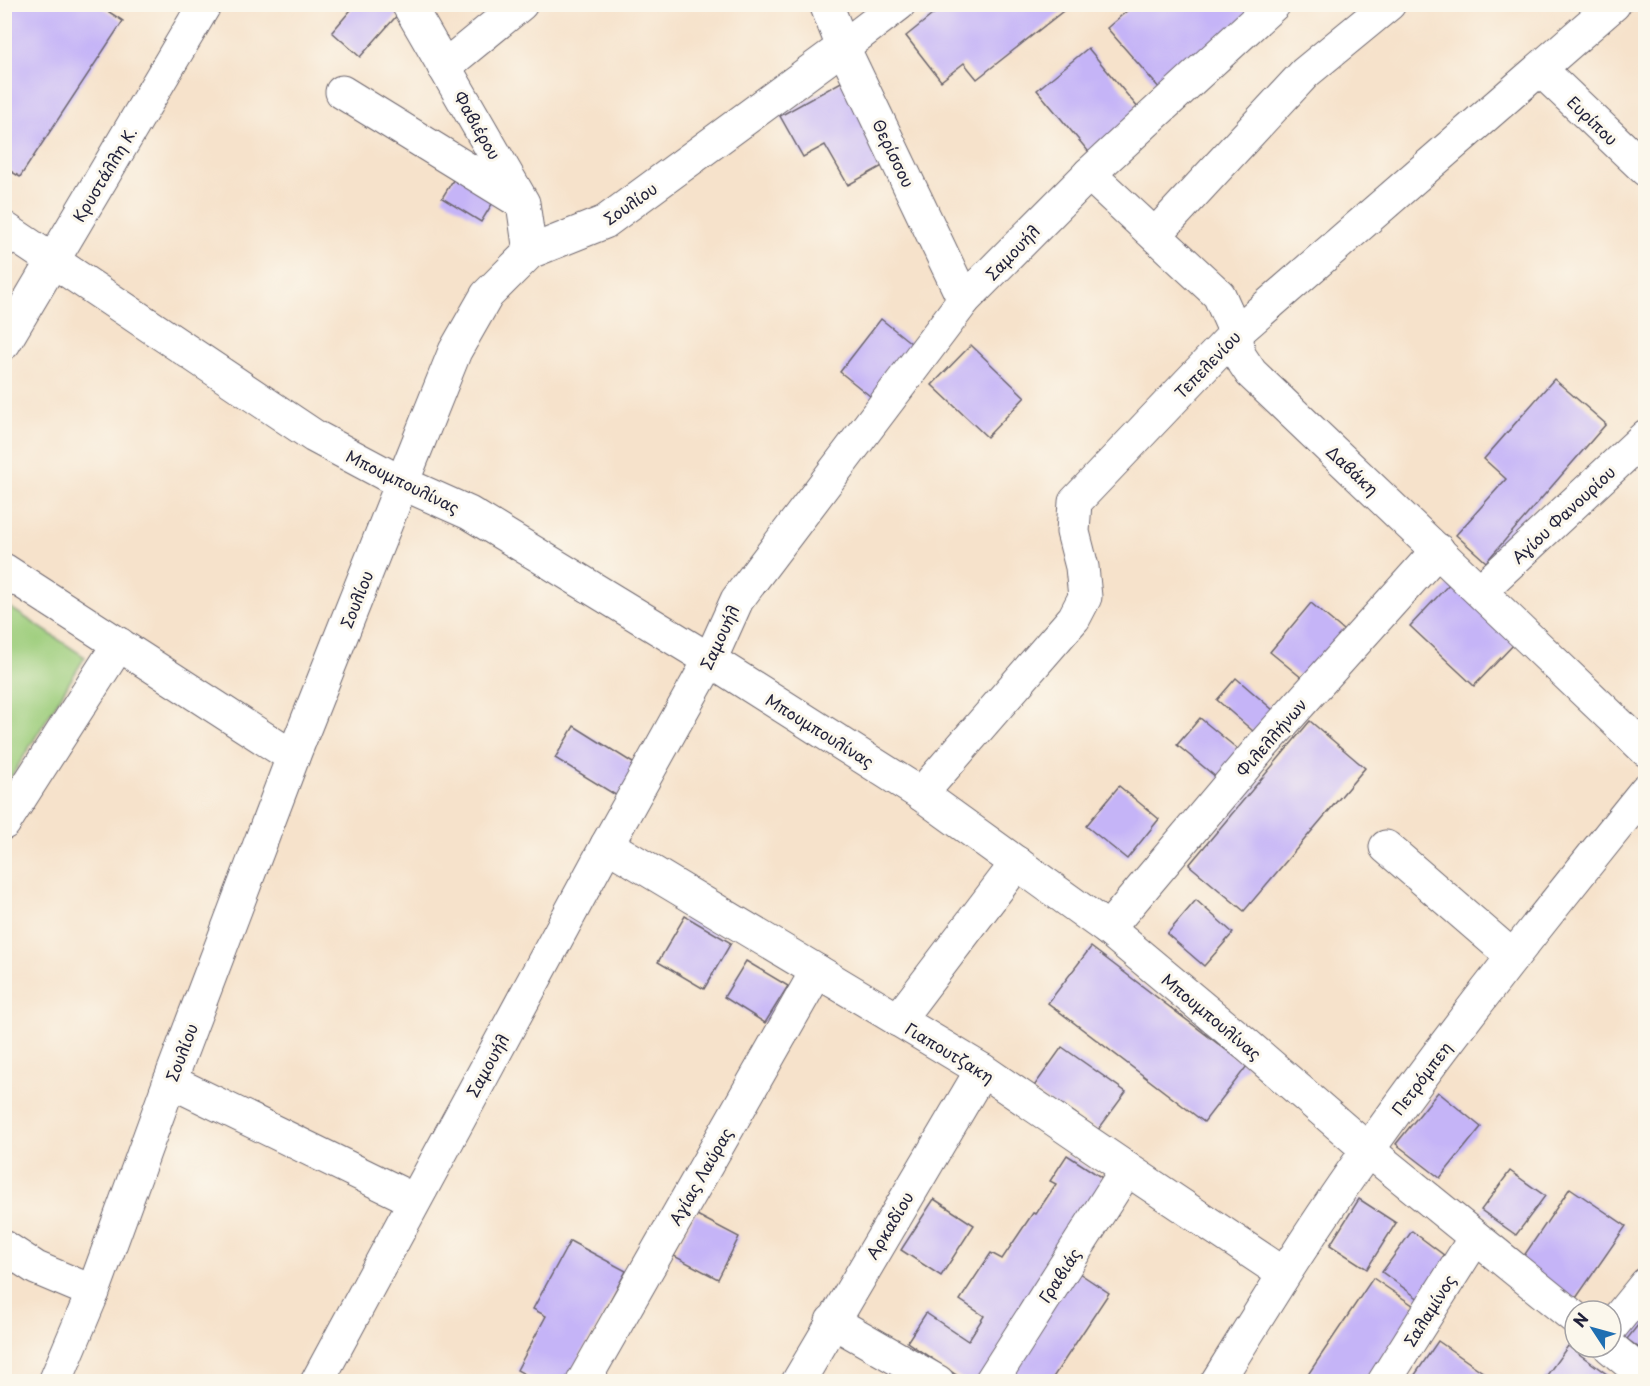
<svg xmlns="http://www.w3.org/2000/svg" width="1650" height="1386" viewBox="0 0 1650 1386" font-family="'Playpen Sans',sans-serif">
<style>
.green{fill:#9dcd7c;stroke:#60785c;stroke-width:1.5}
.building{fill:#c5b4f7}
.lines{fill:none;stroke-linecap:round;stroke-linejoin:round}
.minor-casing{stroke:#6c656d;stroke-width:35}
.minor{stroke:#fff;stroke-width:33}
.labels{text-anchor:middle;dominant-baseline:central;stroke-width:6;stroke-linejoin:round;paint-order:stroke}
.street-label{font-size:16px;fill:#22223b;stroke:#fbf7ec}
</style>
<rect width="100%" height="100%" fill="#fbf7ec"/>
<filter id="ink" filterUnits="userSpaceOnUse"><feTurbulence type="fractalNoise" baseFrequency=".0167" numOctaves="2"/><feDisplacementMap in="SourceGraphic" scale="12" xChannelSelector="R" yChannelSelector="G"/><feConvolveMatrix kernelMatrix="1 2 1 2 8 2 1 2 1" color-interpolation-filters="sRGB"/></filter>
<filter id="wash" filterUnits="userSpaceOnUse"><feTurbulence type="fractalNoise" baseFrequency=".008" numOctaves="4" result="noise"/><feDisplacementMap in="SourceGraphic" scale="24" xChannelSelector="R" yChannelSelector="G"/><feGaussianBlur stdDeviation="1.35" result="paint"/><feColorMatrix in="noise" values="0 0 0 0 0 0 0 0 0 0 0 0 0 0 0 0 0 1.4 0 .05"/><feComposite in="paint" operator="in"/></filter>
<g filter="url(#wash)">
<rect width="100%" height="100%" fill="#f6e2cb"/>
<path class="green" d="M5 604 85 657 5 787Z"/>
<g id="blocks">
<g class="building">
<path d="M4 4H97L123 21 20 177 4 167Z"/>
<path d="M356 4H393L401 11 360 57 332 32Z"/>
<path d="M946 4H1072L977 79 964 63 941 81 906 36Z"/>
<path d="M1135 4H1261L1161 90 1107 28Z"/>
<path d="M1088 48 1144 115 1093 157 1037 90Z"/>
<path d="M843 81 888 163 848 185 825 145 803 157 780 116Z"/>
<path d="M458 172 497 196 481 222 442 198Z"/>
<path d="M881 319 916 347 875 400 840 372Z"/>
<path d="M971 345 1025 397 987 437 932 385Z"/>
<path d="M1554 379 1606 424 1486 562 1456 535 1506 479 1484 459Z"/>
<path d="M1452 581 1516 642 1474 686 1410 626Z"/>
<path d="M1311 603 1349 635 1308 683 1270 652Z"/>
<path d="M1236 678 1280 716 1261 738 1217 700Z"/>
<path d="M1200 718 1245 755 1222 782 1177 745Z"/>
<path d="M1310 721 1365 768 1244 911 1189 865Z"/>
<path d="M574 726 641 768 622 799 555 758Z"/>
<path d="M1119 786 1159 819 1127 859 1086 826Z"/>
<path d="M1196 900 1233 933 1204 966 1167 934Z"/>
<path d="M685 916 731 943 704 989 658 962Z"/>
<path d="M1091 947 1247 1066 1204 1122 1048 1003Z"/>
<path d="M746 961 788 986 765 1023 724 997Z"/>
<path d="M1062 1047 1126 1092 1098 1130 1064 1105 1061 1110 1032 1089Z"/>
<path d="M1438 1092 1481 1127 1440 1178 1396 1144Z"/>
<path d="M1067 1155 1110 1183 979 1382H967L907 1342 926 1313 968 1341 984 1316 960 1300 991 1253 1002 1259 1033 1213 1036 1214 1056 1184 1050 1181Z"/>
<path d="M1510 1171 1545 1196 1516 1235 1481 1210Z"/>
<path d="M1570 1188 1626 1226 1574 1301 1519 1263Z"/>
<path d="M934 1199 974 1225 941 1276 901 1250Z"/>
<path d="M1359 1199 1396 1223 1367 1269 1330 1245Z"/>
<path d="M695 1214 739 1237 718 1279 674 1256Z"/>
<path d="M1412 1231 1453 1262 1423 1302 1382 1272Z"/>
<path d="M570 1241 626 1271 566 1382H539L517 1370 546 1316 533 1309Z"/>
<path d="M1076 1271 1109 1293 1050 1382H1003Z"/>
<path d="M1373 1278 1417 1308 1377 1368 1367 1382H1303Z"/>
<path d="M1646 1315V1353L1627 1339Z"/>
<path d="M1438 1341 1497 1382H1410Z"/>
<path d="M1568 1346 1608 1375 1604 1382H1542Z"/>
</g>
</g>
</g>
<g filter="url(#ink)">
<use href="#blocks" fill-opacity="0" stroke="#6c656d" stroke-width="1.5"/>
<g class="lines">
<g class="minor-casing">
<g id="minor">
<path d="M408 4 523 203 530 252"/>
<path d="M826 4 843 47 964 300"/>
<path d="M444 67 521 4"/>
<path d="M1540 69 1646 170"/>
<path d="M342 92 519 201"/>
<path d="M1089 174 1219 295 1236 333 1239 355 1251 373 1646 750"/>
<path d="M4 228 314 436 402 483 469 513 710 660 921 794 1108 929 1247 1045 1368 1150 1575 1318"/>
<path d="M1155 235 1305 73 1389 4"/>
<path d="M4 343 205 4"/>
<path d="M4 570 293 757"/>
<path d="M1480 591 1646 436"/>
<path d="M921 794 1074 618 1085 597 1082 567 1073 532 1075 502 1236 333 1614 4"/>
<path d="M4 823 119 644"/>
<path d="M607 845 982 1070 1127 1169 1284 1274"/>
<path d="M1386 847 1512 956"/>
<path d="M1108 929 1262 746 1438 550"/>
<path d="M898 1020 1017 863"/>
<path d="M170 1081 414 1200"/>
<path d="M4 1247 36 1268 93 1292"/>
<path d="M832 1321 938 1382"/>
<path d="M1611 1327 1646 1284"/>
<path d="M1610 1347 1646 1377"/>
<path d="M55 1382 93 1292 170 1081 293 757 402 483 455 351 487 295 530 252 605 222 843 47 899 4"/>
<path d="M317 1382 607 845 710 660 737 600 964 300 1089 174 1274 4"/>
<path d="M583 1382 817 971"/>
<path d="M798 1382 982 1070"/>
<path d="M991 1382 1127 1169"/>
<path d="M1217 1382C1266 1303 1314 1225 1368 1150 1456 1026 1551 908 1646 790"/>
<path d="M1384 1382 1475 1238"/>
</g>
</g>
<use href="#minor" class="minor"/>
</g>
</g>
<g class="labels">
<g class="street-label">
<text transform="translate(1593 120) rotate(44)">Ευρίπου</text>
<text transform="translate(478 125) rotate(60)">Φαβιέρου</text>
<text transform="translate(894 153) rotate(64)">Θερίσσου</text>
<text transform="translate(104 174) rotate(-59)">Κρυστάλλη Κ.</text>
<text transform="translate(630 203) rotate(-35)">Σουλίου</text>
<text transform="translate(1012 252) rotate(-46)">Σαμουήλ</text>
<text transform="translate(1207 364) rotate(-46)">Τεπελενίου</text>
<text transform="translate(1353 470) rotate(43)">Δαβάκη</text>
<text transform="translate(403 481) rotate(26)">Μπουμπουλίνας</text>
<text transform="translate(1563 514) rotate(-43)">Αγίου Φανουρίου</text>
<text transform="translate(356 599) rotate(-68)">Σουλίου</text>
<text transform="translate(719 637) rotate(-65)">Σαμουήλ</text>
<text transform="translate(820 730) rotate(32)">Μπουμπουλίνας</text>
<text transform="translate(1271 737) rotate(-49)">Φιλελλήνων</text>
<text transform="translate(1212 1016) rotate(40)">Μπουμπουλίνας</text>
<text transform="translate(181 1052) rotate(-69)">Σουλίου</text>
<text transform="translate(950 1052) rotate(31)">Γιαπουτζακη</text>
<text transform="translate(487 1065) rotate(-61)">Σαμουήλ</text>
<text transform="translate(1421 1078) rotate(-53)">Πετρόμπεη</text>
<text transform="translate(700 1176) rotate(-60)">Αγίας Λαύρας</text>
<text transform="translate(889 1225) rotate(-59)">Αρκαδίου</text>
<text transform="translate(1059 1275) rotate(-57)">Γραβιάς</text>
<text transform="translate(1429 1310) rotate(-58)">Σαλαμίνος</text>
</g>
</g>
<rect width="1650" height="1386" fill="none" stroke="#fbf7ec" stroke-width="24"/>
<g transform="translate(1593 1329) rotate(306)"><circle r="28" fill="#fbf7ec" stroke="#a4a2a5" stroke-width="1.5"/>
<path d="M0-4.5L10 22L0 15L-10 22Z" fill="#1f6fb2"/>
<text y="-9" font-size="16" font-weight="bold" text-anchor="middle" fill="#22223b">N</text>
</g>
</svg>
